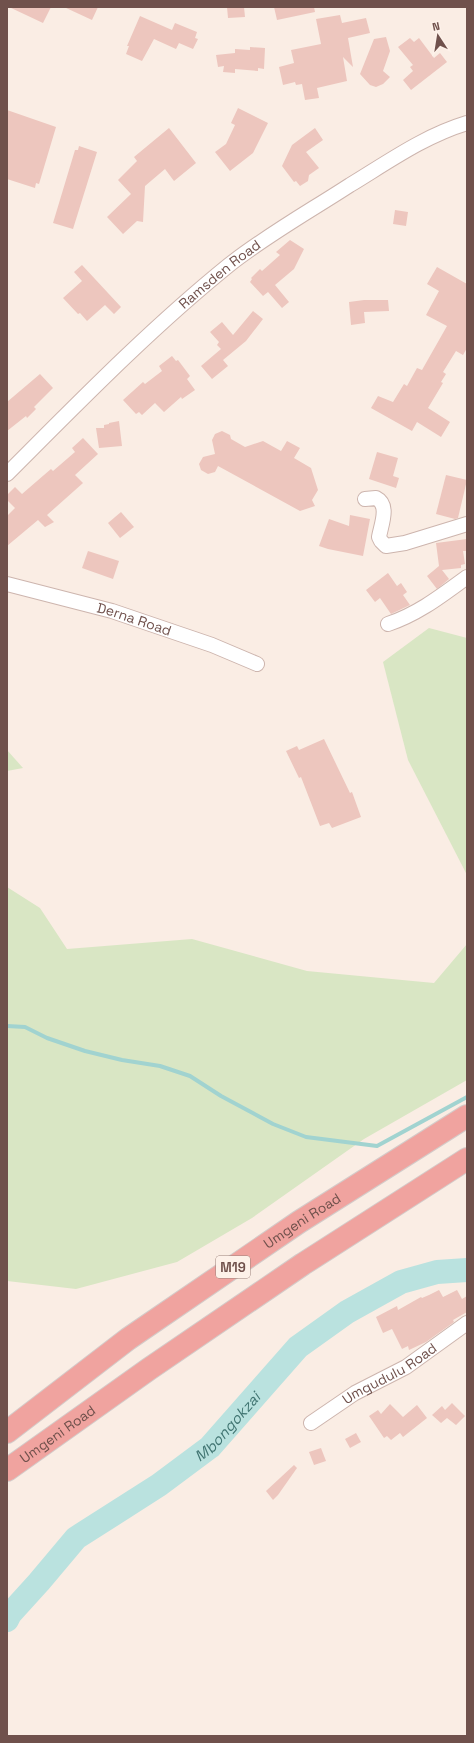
<svg xmlns="http://www.w3.org/2000/svg" width="474" height="1743" viewBox="0 0 474 1743" font-family="'Space Grotesk',sans-serif">
<style>
.green{fill:#d9e6c4}
.lines{fill:none;stroke-linecap:round;stroke-linejoin:round}
.stream{stroke:#a1d3d0;stroke-width:4}
.river{stroke:#bae2df;stroke-width:24}
.building{fill:#edc6be}
.minor-casing{stroke:#cdb5ae;stroke-width:16}
.motorway-casing{stroke:#d4cbc9;stroke-width:24}
.minor{stroke:#fff;stroke-width:14}
.motorway{stroke:#f0a39f;stroke-width:22}
.labels{text-anchor:middle;dominant-baseline:central;stroke-width:3;stroke-linejoin:round;paint-order:stroke}
.shield{fill:#fdf1e9;stroke:#9a817b;stroke-width:1}
.shield-label{font-size:13px;font-weight:bold;fill:#70514c}
.street-label{font-size:14px;fill:#70514c;stroke:#fdf1e9}
.water-label{font-size:15px;font-style:italic;fill:#417572;stroke:#fdf1e9}
</style>
<rect width="100%" height="100%" fill="#faede4"/>
<g class="green">
<path d="M429 628 467 638V875L408 760 383 662Z"/>
<path d="M7 750 23 768 7 771Z"/>
<path d="M7 887 40 908 67 949 192 939 307 971 434 983 467 944V1080L364 1139 252 1218 177 1262 76 1289 7 1281Z"/>
</g>
<g class="lines">
<path class="stream" d="M7 1026 25 1027 47 1038 85 1051 122 1060 160 1066 190 1076 221 1096 273 1124 306 1137 377 1146 467 1097"/>
<path class="river" id="s1" d="M7 1620 10 1614 39 1582 76 1538 159 1485 210 1447 298 1347 347 1312 401 1282 437 1272 467 1270"/>
</g>
<g class="building">
<path d="M9 7H51L43 23Z"/>
<path d="M64 7H98L92 20Z"/>
<path d="M227 7H244L245 17 228 18Z"/>
<path d="M274 7H314L315 12 277 20Z"/>
<path d="M340 15 342 23 366 18 370 33 348 38 353 67 343 57 347 81 317 88 319 98 305 100 302 84 296 85 295 82 283 85 279 67 294 63 291 50 321 44 316 19Z"/>
<path d="M140 16 172 30 175 23 197 32 195 38 198 39 193 49 179 43 176 49 154 39 142 61 126 54 129 46H127Z"/>
<path d="M386 37 390 51 383 71 390 77 383 84 376 87 370 85 360 74 374 39Z"/>
<path d="M410 38 414 42 419 38 434 58 440 53 447 62 411 90 403 80 413 71 410 67 413 65 398 47Z"/>
<path d="M250 47 265 48 264 69 258 68V71L235 69V73L223 72 224 66 218 67 216 55 235 53V49L250 50Z"/>
<path d="M238 108 268 123 253 153 230 171 215 152 226 144 235 125 231 123Z"/>
<path d="M7 110 56 127 39 184 36 183 35 188 7 179Z"/>
<path d="M169 128 196 163 174 181 165 169 145 186 143 222 137 221 123 234 107 217 131 194 118 180 137 161 134 157Z"/>
<path d="M315 128 323 140 306 152 319 168 309 175 308 181 300 186 296 181 294 182 282 166 292 145Z"/>
<path d="M79 146 97 152 73 229 53 223 75 150H78Z"/>
<path d="M395 210 408 212 406 226 393 224Z"/>
<path d="M290 240 304 249 294 269 275 285 289 302 282 308 268 292 263 296 250 282 252 279 251 278 260 269 262 271 280 255 276 252Z"/>
<path d="M82 265 121 307 114 314 105 305 87 321 80 313 78 314 63 298 82 281 74 272Z"/>
<path d="M437 267 467 284V348L463 355 456 351 443 372 446 374 441 382 443 383 428 408 450 422 441 437 417 422 412 431 371 408 378 396 393 402 404 384 407 386 417 368 422 370 447 326 426 315 439 291 427 284Z"/>
<path d="M364 300H388L389 311 364 312 365 323 351 325 349 302Z"/>
<path d="M253 311 263 319 246 341 223 360 228 366 212 379 201 366 221 349 217 345 219 342 210 332 222 322 233 335Z"/>
<path d="M172 356 176 361 178 360 190 376 187 379 195 390 182 399 181 397 164 412 155 403 142 415 139 412 136 414 123 400 143 382 145 384 162 371 159 366Z"/>
<path d="M40 374 53 388 34 407 36 409 27 418 26 416 7 431V402Z"/>
<path d="M119 421 122 446 99 448 96 428H104V425L109 424V423Z"/>
<path d="M222 431 230 435 231 439 245 447 263 441 281 451 287 441 300 448 294 458 311 468 318 490 312 500 315 506 300 511 218 466 215 472 208 474 201 470 199 464 203 457 215 454 212 440 215 434Z"/>
<path d="M83 438 98 454 75 475 83 483 47 515 54 522 45 527 38 520 7 546V516L15 508 7 500V495L15 487 22 494 44 475 51 469 53 471 75 452 72 448Z"/>
<path d="M377 452 398 458 393 476 399 478 396 488 369 479Z"/>
<path d="M446 475 467 480 458 518 455 519 436 514Z"/>
<path d="M121 512 134 527 120 538 108 523Z"/>
<path d="M350 515 370 519 363 556 328 549 319 546 329 519 349 526Z"/>
<path d="M467 539V551H463L465 564 461 565V568L442 570 449 579 437 589 427 576 439 566 436 543Z"/>
<path d="M88 551 119 561 113 579 82 568Z"/>
<path d="M388 573 397 586 401 583 407 592 403 595 410 605 391 614 380 598 375 602 366 590Z"/>
<path d="M324 739 350 793 352 792 361 817 332 828 329 823 320 826 301 777 299 778 286 751 297 746 299 750Z"/>
<path d="M439 1290 443 1297 457 1290 462 1299 467 1296V1312L453 1320 454 1322 426 1342 409 1350 408 1346 402 1349 392 1329 383 1333 376 1317 397 1306 398 1310 421 1297 422 1298 429 1295Z"/>
<path d="M452 1403 465 1416 456 1425 447 1418 441 1423 432 1415 442 1406 445 1410Z"/>
<path d="M390 1404 403 1417 417 1405 427 1418 403 1437 400 1433 391 1440 387 1436 384 1438 369 1416 378 1410 381 1414Z"/>
<path d="M356 1433 361 1442 350 1448 345 1439Z"/>
<path d="M321 1448 326 1461 314 1465 309 1452Z"/>
<path d="M294 1465 297 1468 278 1495 273 1500 266 1491Z"/>
</g>
<g class="lines">
<g class="minor-casing">
<g id="minor">
<path id="s2" d="M7 474C79 402 150 329 229 265 267 235 310 211 350 185 388 162 424 136 467 123"/>
<path d="M365 499 376 498C390 505 381 525 379 537L381 541 386 546 405 543 467 524"/>
<path id="s3" d="M7 584 112 611 212 645 257 664"/>
<path d="M388 624C418 614 441 596 467 577"/>
<path id="s4" d="M311 1423 355 1393 406 1367 467 1323"/>
</g>
</g>
<g class="motorway-casing">
<g id="motorway">
<path id="s5" d="M7 1432 128 1339 299 1222 467 1116"/>
<path id="s6" d="M7 1470 149 1369 303 1264 467 1159"/>
</g>
</g>
<use href="#minor" class="minor"/>
<use href="#motorway" class="motorway"/>
</g>
<g class="labels">
<rect class="shield" x="216" y="1256" width="34" height="22" rx="3"/>
<g class="shield-label">
<text x="233" y="1267">M19</text>
</g>
<g class="street-label">
<text stroke="none"><textPath href="#s2" startOffset="292">Ramsden Road</textPath></text>
<text stroke="none"><textPath href="#s3" startOffset="132">Derna Road</textPath></text>
<text stroke="none"><textPath href="#s5" startOffset="363">Umgeni Road</textPath></text>
<text stroke="none"><textPath href="#s4" startOffset="93">Umgudulu Road</textPath></text>
<text stroke="none"><textPath href="#s6" startOffset="62">Umgeni Road</textPath></text>
</g>
<g class="water-label">
<text stroke="none"><textPath href="#s1" startOffset="296">Mbongokzai</textPath></text>
</g>
</g>
<rect width="474" height="1743" fill="none" stroke="#70514c" stroke-width="16"/>
<g transform="translate(438 36) rotate(348)" stroke="#fdf1e9" stroke-width="3" paint-order="stroke">
<path d="M0-3L7 15L0 10L-7 15Z" fill="#70514c"/>
<text y="-6" font-size="11" font-weight="bold" text-anchor="middle" fill="#70514c">N</text>
</g>
</svg>
